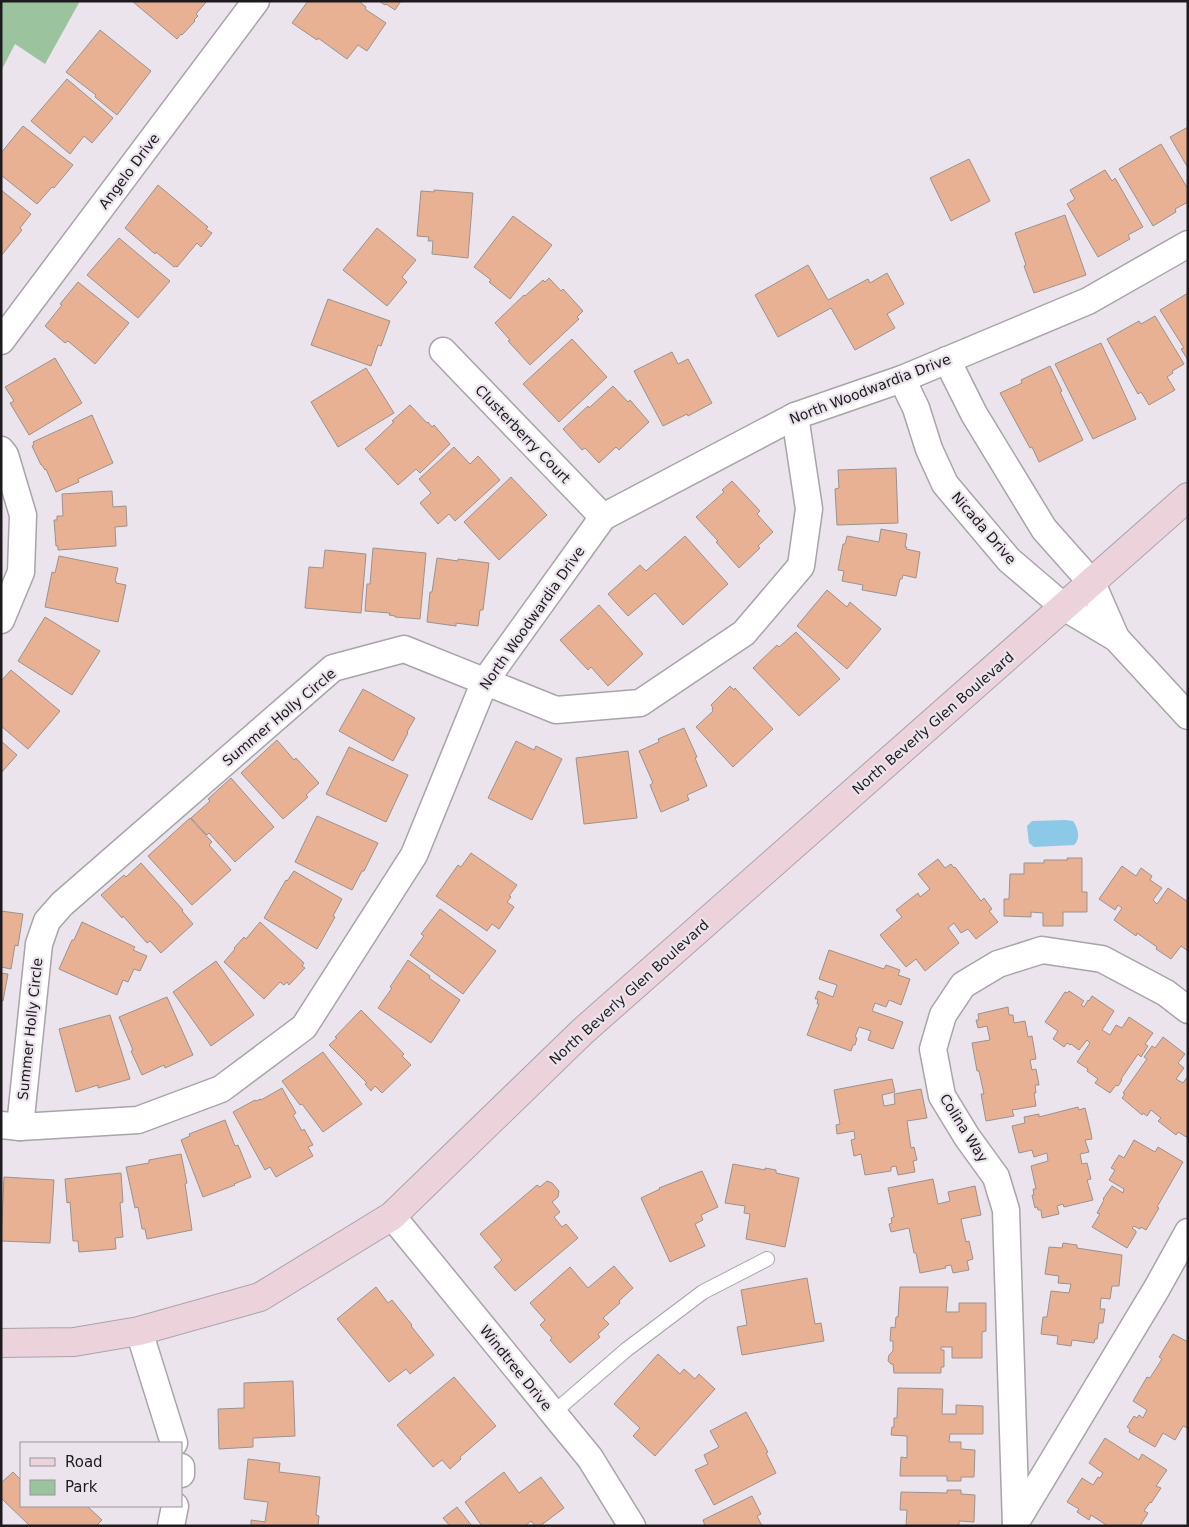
<svg xmlns="http://www.w3.org/2000/svg" width="1189" height="1527" viewBox="0 0 1189 1527" font-family="'DejaVu Sans',sans-serif">
<style>
.green{fill:#9bc49e}
.water{fill:#8cc9e7}
.building{fill:#e9b194;stroke:#9b928e}
.lines{fill:none;stroke-linecap:round;stroke-linejoin:round}
.service-casing{stroke:#a9a3aa;stroke-width:16}
.minor-casing{stroke:#a9a3aa;stroke-width:29}
.secondary-casing{stroke:#a9a3aa;stroke-width:30}
.service{stroke:#fff;stroke-width:14}
.minor{stroke:#fff;stroke-width:26}
.secondary{stroke:#ecd2da;stroke-width:28}
.labels{text-anchor:middle;dominant-baseline:central;stroke-width:4.5;stroke-linejoin:round;paint-order:stroke}
.street-label{font-size:14px;fill:#1d1b1e;stroke:#ebe4ec}
</style>
<rect width="100%" height="100%" fill="#ebe4ec"/>
<path class="green" d="M1 1H80L45 64 15 44 1 71Z"/>
<path class="water" d="M1066 820 1073 821C1078 828 1081 839 1074 845L1034 847 1029 843 1027 826 1032 821Z"/>
<g class="building">
<path d="M132 1H207L196 14 198 16 194 20 195 21 182 35 181 34 177 39Z"/>
<path d="M308 1H359L366 7 365 9 386 23 367 51 358 45 347 59 318 38 317 40 292 23Z"/>
<path d="M379 1H401L395 10 386 4 385 5Z"/>
<path d="M100 30 151 71 117 115 95 97 96 95 66 72Z"/>
<path d="M67 79 113 118 92 143 84 136 70 154 31 121Z"/>
<path d="M23 126 73 165 54 188 52 187 37 204 1 175V153Z"/>
<path d="M1188 127V168L1170 137Z"/>
<path d="M1161 144 1188 189V202L1175 209 1176 212 1153 226 1119 169Z"/>
<path d="M969 159 990 201 951 221 930 178Z"/>
<path d="M1105 170 1112 181 1115 178 1143 227 1128 235 1130 239 1098 257 1067 204 1075 199 1070 190Z"/>
<path d="M158 185 208 227 206 229 212 233 201 247 197 243 177 267 176 266 174 267 156 252 155 254 125 228Z"/>
<path d="M1 190 31 214 20 228 22 230 1 256Z"/>
<path d="M434 190 473 193 468 258 432 254 433 241H428L429 237 417 236 421 191 434 192Z"/>
<path d="M1065 215 1086 275 1034 293 1024 266 1026 265 1015 233Z"/>
<path d="M513 216 552 245 510 299 489 282 491 280 474 267Z"/>
<path d="M377 228 416 260 402 277 407 282 387 306 343 270Z"/>
<path d="M119 238 170 281 138 318 87 275Z"/>
<path d="M808 265 828 300 868 279 870 283 887 273 904 304 887 314 895 328 855 350 831 308 778 337 755 295Z"/>
<path d="M549 278 561 291 563 289 583 311 577 317 579 319 530 365 508 341 510 340 495 323 524 295 525 296 543 280 545 282Z"/>
<path d="M78 282 129 323 95 364 68 341 65 343 45 326 62 305 60 304Z"/>
<path d="M1188 293V360L1181 349 1184 348 1160 310Z"/>
<path d="M328 299 390 321 381 346 378 345 371 366 311 345Z"/>
<path d="M1155 316 1184 364 1172 371 1173 373 1167 377 1175 390 1149 405 1141 392 1138 394 1107 339 1139 321 1141 324Z"/>
<path d="M572 339 607 377 559 422 523 384Z"/>
<path d="M1101 343 1136 419 1093 439 1055 364Z"/>
<path d="M672 352 678 364 688 359 712 403 688 416 687 414 663 426 634 371Z"/>
<path d="M55 358 82 403 29 435 10 403 14 401 5 387Z"/>
<path d="M1050 366 1062 391 1060 392 1083 440 1039 462 1032 447 1030 448 1000 393 1022 383 1021 380Z"/>
<path d="M366 368 394 413 338 447 311 402Z"/>
<path d="M613 386 628 402 630 400 649 422 619 450 616 447 599 463 585 448 582 450 563 429 588 406 589 408Z"/>
<path d="M410 405 427 423 428 422 432 427 434 425 450 444 420 473 416 469 398 485 365 449 394 422 392 421Z"/>
<path d="M92 415 113 463 78 479 79 482 56 492 46 469 45 470 42 465H41L32 446 34 445 33 442Z"/>
<path d="M454 447 470 464 478 456 500 480 455 521 449 514 438 524 420 503 431 493 419 479Z"/>
<path d="M896 468 898 523 837 525 835 489 839 488 838 470Z"/>
<path d="M511 477 547 515 499 560 464 522Z"/>
<path d="M732 481 760 511 757 514 773 532 758 546 760 548 739 568 716 542 718 541 696 517 724 492 722 490Z"/>
<path d="M112 491 113 507 126 506 127 526 115 527 116 546 58 550V546H56L54 520H57V516H63L62 494Z"/>
<path d="M881 529 907 534 905 547H907L906 549 920 552 916 578 903 575 902 579H900L896 596 862 590 863 585 842 581 844 571 838 570 843 544H845L847 536 879 542Z"/>
<path d="M685 536 728 584 683 625 655 593 628 616 608 594 640 565 646 571Z"/>
<path d="M373 548 426 553 420 619 395 617V616L389 615 390 613 365 611 367 584H370Z"/>
<path d="M325 550 366 554 361 613 305 608 309 567 323 568Z"/>
<path d="M59 556 118 568 115 581H116V583L126 585 118 622 45 607 52 572 55 573Z"/>
<path d="M437 558 458 561V559L489 563 483 610H480L478 626 456 623V626L427 622 430 592H432Z"/>
<path d="M827 590 847 607 850 602 881 629 847 669 797 626Z"/>
<path d="M599 605 643 654 608 686 591 667 588 670 560 640Z"/>
<path d="M45 617 100 651 72 695 18 661Z"/>
<path d="M796 632 840 679 799 716 753 668 777 645 779 647Z"/>
<path d="M11 670 60 711 28 749 1 726V681Z"/>
<path d="M730 686 734 690 735 688 773 729 733 767 696 727 713 711 712 709 713 708 711 705Z"/>
<path d="M363 689 415 718 407 732 408 733 393 761 339 731Z"/>
<path d="M684 728 697 757 695 758 707 786 687 795 689 800 661 812 650 785 653 783 639 751 659 742 658 739Z"/>
<path d="M277 740 294 760 296 758 319 783 306 795 308 797 283 819 241 773Z"/>
<path d="M1 741 17 755 1 773Z"/>
<path d="M516 741 534 750 536 746 562 759 532 820 488 798Z"/>
<path d="M349 747 408 775 386 822 326 794Z"/>
<path d="M628 751 637 818 584 824 576 758Z"/>
<path d="M231 778 274 827 235 862 209 833 207 835 191 818 210 801 208 799Z"/>
<path d="M317 816 378 843 364 871H362L352 890 295 862Z"/>
<path d="M190 818 212 842 209 845 231 870 192 905 148 856Z"/>
<path d="M471 853 517 885 509 896 511 897 507 902 514 907 499 929 492 924 487 931 436 896 458 865 461 867Z"/>
<path d="M1067 858H1082V892H1087V912H1063V926H1043V913L1031 912V917L1004 916V899H1009L1010 874H1024V863H1044V860H1068Z"/>
<path d="M938 859 945 868 951 864 954 868 955 867 981 901 984 898 992 909 989 911 998 922 976 939 968 929 961 933 954 923 948 928 959 943 925 971 916 959 906 967 880 935 902 917 896 910 918 893 920 897 930 889 918 874Z"/>
<path d="M141 863 183 910 182 911 193 924 161 953 150 941 147 943 123 916 122 918 101 895 124 875 126 877Z"/>
<path d="M1122 866 1136 876 1141 868 1152 876 1150 880 1162 888 1153 900 1157 904 1168 888 1188 902V951L1181 946 1171 959 1156 949 1157 947 1137 933 1136 936 1114 920 1122 908 1118 905 1115 910 1099 899Z"/>
<path d="M294 871 342 899 333 916 335 917 317 949 264 918 286 880 287 881Z"/>
<path d="M440 909 496 951 463 994 410 955 424 936 421 934Z"/>
<path d="M1 911 23 914 18 946 15 945 11 969 1 967Z"/>
<path d="M82 922 135 947 133 950 147 956 140 971 134 969 128 982 123 980 117 995 59 969 72 940H74Z"/>
<path d="M260 922 304 963 302 966 305 968 289 985 287 982 284 985 280 982 264 999 224 962 235 949 234 948 244 937 246 939Z"/>
<path d="M829 950 884 969 886 965 900 970 898 975 910 979 901 1005 889 1000 886 1007 875 1003 872 1011 903 1022 893 1049 868 1040 871 1031 859 1027 855 1037 857 1038 855 1045H853L851 1051 807 1035 819 1004H817L818 999H815L818 991 833 997 837 985 819 979Z"/>
<path d="M408 960 430 976 429 978 460 1000 431 1043 378 1008 392 988 390 987Z"/>
<path d="M216 961 254 1015 211 1046 173 992Z"/>
<path d="M1 973 8 974 3 1001H1Z"/>
<path d="M1069 991 1084 1001 1081 1005 1084 1007 1088 1000 1089 1001 1092 996 1114 1011 1102 1030 1110 1035 1116 1025 1122 1028 1129 1017 1153 1033 1145 1044 1148 1046 1141 1057 1138 1054 1121 1079 1122 1080 1118 1086 1116 1085 1110 1093 1095 1083 1098 1079 1087 1071 1088 1069 1077 1062 1090 1043 1087 1040 1079 1050 1071 1044 1070 1045 1067 1043 1064 1047 1053 1039 1058 1031 1045 1022 1065 992 1067 993Z"/>
<path d="M167 997 193 1055 165 1068 164 1065 142 1075 131 1051 133 1050 119 1017Z"/>
<path d="M1008 1007 1009 1015H1013L1014 1023 1025 1021 1028 1037 1032 1036 1036 1059 1030 1060 1032 1070 1036 1069 1039 1085H1035L1036 1093H1034L1036 1106 1012 1110 1014 1116 986 1121 981 1094H984L979 1071H977L972 1043 990 1040 987 1026 978 1028 976 1020H979L978 1014Z"/>
<path d="M361 1010 404 1054 402 1056 411 1065 382 1093 375 1086 371 1091 365 1084 367 1083 329 1045 337 1038 335 1037Z"/>
<path d="M110 1015 130 1079 98 1088V1085L76 1092 59 1029Z"/>
<path d="M1163 1037 1185 1054 1178 1063 1184 1068 1176 1079 1183 1083 1188 1076V1138L1178 1132 1176 1135 1158 1121 1161 1118 1151 1110 1147 1116 1143 1113 1142 1115 1122 1098 1125 1094 1123 1093 1147 1059 1144 1057 1152 1046 1155 1048Z"/>
<path d="M323 1052 362 1104 323 1132 302 1104 300 1105 282 1081Z"/>
<path d="M892 1079 895 1092 882 1095 884 1106 895 1104 894 1094 921 1089 927 1118 907 1121 911 1148 914 1147 917 1160 913 1161 915 1172 898 1175 896 1166 891 1167V1171L865 1175 861 1154 854 1156 851 1140 855 1139 854 1131 837 1134 836 1125 840 1124 834 1090Z"/>
<path d="M282 1088 296 1113 293 1115 302 1131 304 1129 313 1145 308 1147 313 1156 276 1177 270 1167 265 1170 233 1112 255 1100 256 1101 261 1099V1100Z"/>
<path d="M1078 1107 1079 1110 1085 1108 1091 1133 1092 1139 1085 1140 1089 1152 1080 1154 1082 1164 1087 1163 1091 1179 1087 1180 1093 1200 1064 1207 1063 1204 1057 1206 1059 1214 1042 1218 1041 1210H1038L1037 1207 1035 1208 1032 1195H1034L1033 1189H1036L1031 1166 1048 1161 1047 1153 1034 1157 1032 1150 1019 1153 1012 1126 1025 1123 1024 1117 1039 1114V1117Z"/>
<path d="M225 1120 235 1146 238 1145 251 1177 234 1184 235 1185 203 1197 181 1140 190 1136 189 1134Z"/>
<path d="M1134 1140 1155 1152 1158 1147 1183 1162 1157 1207 1159 1208 1146 1230 1141 1227 1140 1229 1134 1226 1132 1228 1136 1231V1233L1127 1248 1092 1227 1100 1214 1097 1213 1104 1200 1103 1199 1112 1186 1123 1193 1124 1189 1109 1180 1115 1170 1111 1168 1119 1155 1124 1158Z"/>
<path d="M181 1154 187 1183 185 1184 192 1230 147 1239 145 1229H142L138 1207 135 1208 126 1167 149 1163V1160Z"/>
<path d="M733 1164 765 1170V1168L776 1170V1173L799 1178 785 1247 746 1239 750 1214 744 1213 745 1206 725 1203Z"/>
<path d="M702 1171 718 1207 701 1215 703 1220 695 1224 705 1246 670 1262 641 1198 660 1189 659 1188Z"/>
<path d="M121 1173 123 1202 120 1203 123 1237 115 1238 116 1249 79 1252 78 1241H73L70 1202 67 1203 65 1179Z"/>
<path d="M4 1177 54 1180 50 1243 1 1241Z"/>
<path d="M933 1179 938 1204 950 1201 948 1192 975 1186 981 1215 961 1219 966 1242 969 1241 973 1259 967 1261 969 1270 953 1273 951 1265 945 1266 946 1268 920 1273 916 1253H914L909 1228 891 1232 889 1224 892 1223 891 1218 894 1217 888 1188Z"/>
<path d="M547 1181 552 1183 559 1191 558 1197 552 1202 560 1212 554 1217 562 1227 566 1224 578 1238 515 1291 494 1267 502 1260 480 1234 537 1185 540 1187Z"/>
<path d="M1063 1243 1077 1245V1248L1122 1255 1119 1286H1112L1110 1299 1101 1298 1100 1309H1105L1103 1323H1099L1097 1339H1095L1094 1343 1072 1340 1071 1346 1057 1344 1058 1336 1041 1334 1043 1317H1047L1051 1291 1069 1293 1071 1284 1058 1283 1059 1276 1045 1274 1049 1247 1062 1248Z"/>
<path d="M614 1266 633 1288 619 1301 620 1303 603 1318 609 1324 598 1334 600 1337 570 1363 550 1340 552 1338 540 1325 545 1320 530 1303 570 1267 588 1288Z"/>
<path d="M807 1278 815 1324 821 1323 824 1341 742 1355 737 1327 747 1325 741 1290Z"/>
<path d="M376 1287 388 1303 392 1300 412 1325 411 1326 434 1355 410 1374 406 1369 389 1382 337 1319Z"/>
<path d="M900 1287H948L946 1312H959V1303H986V1331L982 1332V1358H952V1347H941V1350H944V1367H941V1373H894L893 1364H891L888 1361 889 1355 893 1351V1341H890L891 1327 895 1328 896 1317H898Z"/>
<path d="M1173 1334 1188 1342V1428L1183 1426 1175 1440 1163 1433 1155 1447 1129 1432 1130 1429 1127 1427 1134 1416 1137 1418 1139 1415 1143 1418 1147 1410 1133 1401 1147 1377 1150 1378 1162 1359 1159 1357Z"/>
<path d="M658 1354 680 1374 684 1369 695 1379 699 1374 715 1389 655 1456 633 1436 640 1428 614 1404Z"/>
<path d="M454 1377 496 1426 460 1457 461 1459 450 1469 442 1460 433 1467 397 1425Z"/>
<path d="M293 1381 295 1436 253 1438V1447L219 1449 218 1409 244 1408V1383Z"/>
<path d="M898 1388 943 1389 942 1414H956V1405L983 1406V1434H950L949 1442H961V1449L975 1450 974 1477H961V1481H947V1476H900L901 1457 907 1458V1436L891 1435 892 1427H894V1418H897Z"/>
<path d="M746 1412 768 1452 766 1453 776 1473 714 1505 695 1470 708 1464 704 1455 719 1447 710 1431Z"/>
<path d="M1105 1438 1139 1460 1142 1454 1167 1470 1156 1486 1161 1488 1151 1503 1150 1502 1144 1511 1148 1513 1140 1526H1108L1091 1515 1089 1520 1077 1512 1079 1509 1067 1502 1082 1478 1093 1485 1098 1477 1100 1478 1103 1473 1089 1463Z"/>
<path d="M248 1459 280 1463 279 1472 320 1477 316 1515 319 1516 318 1526H251V1520L265 1522 268 1502 244 1499Z"/>
<path d="M13 1472 21 1480V1506H87L102 1520 96 1526H30L1 1498V1483Z"/>
<path d="M504 1472 519 1493 541 1477 564 1508 540 1526H535L531 1521 525 1526H482L465 1502Z"/>
<path d="M947 1490H961V1494L975 1495 974 1522 959 1521V1526H906L907 1510H900L901 1492 947 1493Z"/>
<path d="M752 1496 761 1514 757 1516 762 1526H705L703 1520Z"/>
<path d="M457 1507 472 1526H450L443 1518Z"/>
</g>
<g class="lines">
<g class="service-casing">
<path id="service" d="M553 1413 626 1350 703 1292 767 1259"/>
</g>
<g class="minor-casing">
<g id="minor">
<path d="M1 341 256 1"/>
<path d="M443 351 603 517"/>
<path d="M947 360 974 414 1044 529 1092 583 1116 638"/>
<path d="M902 379 916 408 929 449 945 484 1009 560 1064 607 1116 638 1188 716"/>
<path d="M1 450 5 455 23 515 21 572 1 620"/>
<path d="M1 1125 20 1127 138 1120 221 1089 304 1027 414 855 485 681 603 517 795 416 902 379 1088 301 1188 244"/>
<path d="M20 1127 39 944 47 921 62 904 333 668 404 649 556 710 640 703 744 633 801 566 809 509 795 416"/>
<path d="M392 1216 590 1458 632 1526"/>
<path d="M139 1331 174 1443"/>
<path d="M181 1467V1474"/>
<path d="M1016 1522 1157 1288 1188 1232"/>
<path d="M171 1526 175 1506"/>
<path d="M1016 1526 1006 1210 996 1177 967 1137 942 1096 933 1049 943 1015 963 985 998 964 1042 950 1102 959 1166 993 1188 1010"/>
</g>
</g>
<g class="secondary-casing">
<path id="secondary" d="M1 1343 74 1342 139 1331 260 1297 392 1216 583 1031 1188 497"/>
</g>
<use href="#service" class="service"/>
<use href="#minor" class="minor"/>
<use href="#secondary" class="secondary"/>
</g>
<g class="labels">
<g class="street-label">
<text transform="translate(129 171) rotate(-53)">Angelo Drive</text>
<text transform="translate(870 389) rotate(-21)">North Woodwardia Drive</text>
<text transform="translate(523 434) rotate(46)">Clusterberry Court</text>
<text transform="translate(984 528) rotate(49)">Nicada Drive</text>
<text transform="translate(532 618) rotate(-55)">North Woodwardia Drive</text>
<text transform="translate(279 717) rotate(-40)">Summer Holly Circle</text>
<text transform="translate(933 723) rotate(-41)">North Beverly Glen Boulevard</text>
<text transform="translate(629 992) rotate(-42)">North Beverly Glen Boulevard</text>
<text transform="translate(30 1029) rotate(-84)">Summer Holly Circle</text>
<text transform="translate(964 1128) rotate(58)">Colina Way</text>
<text transform="translate(516 1368) rotate(51)">Windtree Drive</text>
</g>
</g>
<rect width="1189" height="1527" fill="none" stroke="#1d1b1e" stroke-width="5"/>
<rect x="20" y="1442" width="162" height="65" fill="#ebe4ec" stroke="#99949a"/>
<rect x="30" y="1458" width="25" height="8" fill="#ecd2da" stroke="#99949a"/>
<text x="65" y="1467" font-size="15" fill="#1d1b1e">Road</text>
<rect x="30" y="1480" width="25" height="15" fill="#9bc49e" stroke="#99949a"/>
<text x="65" y="1492" font-size="15" fill="#1d1b1e">Park</text>
</svg>
